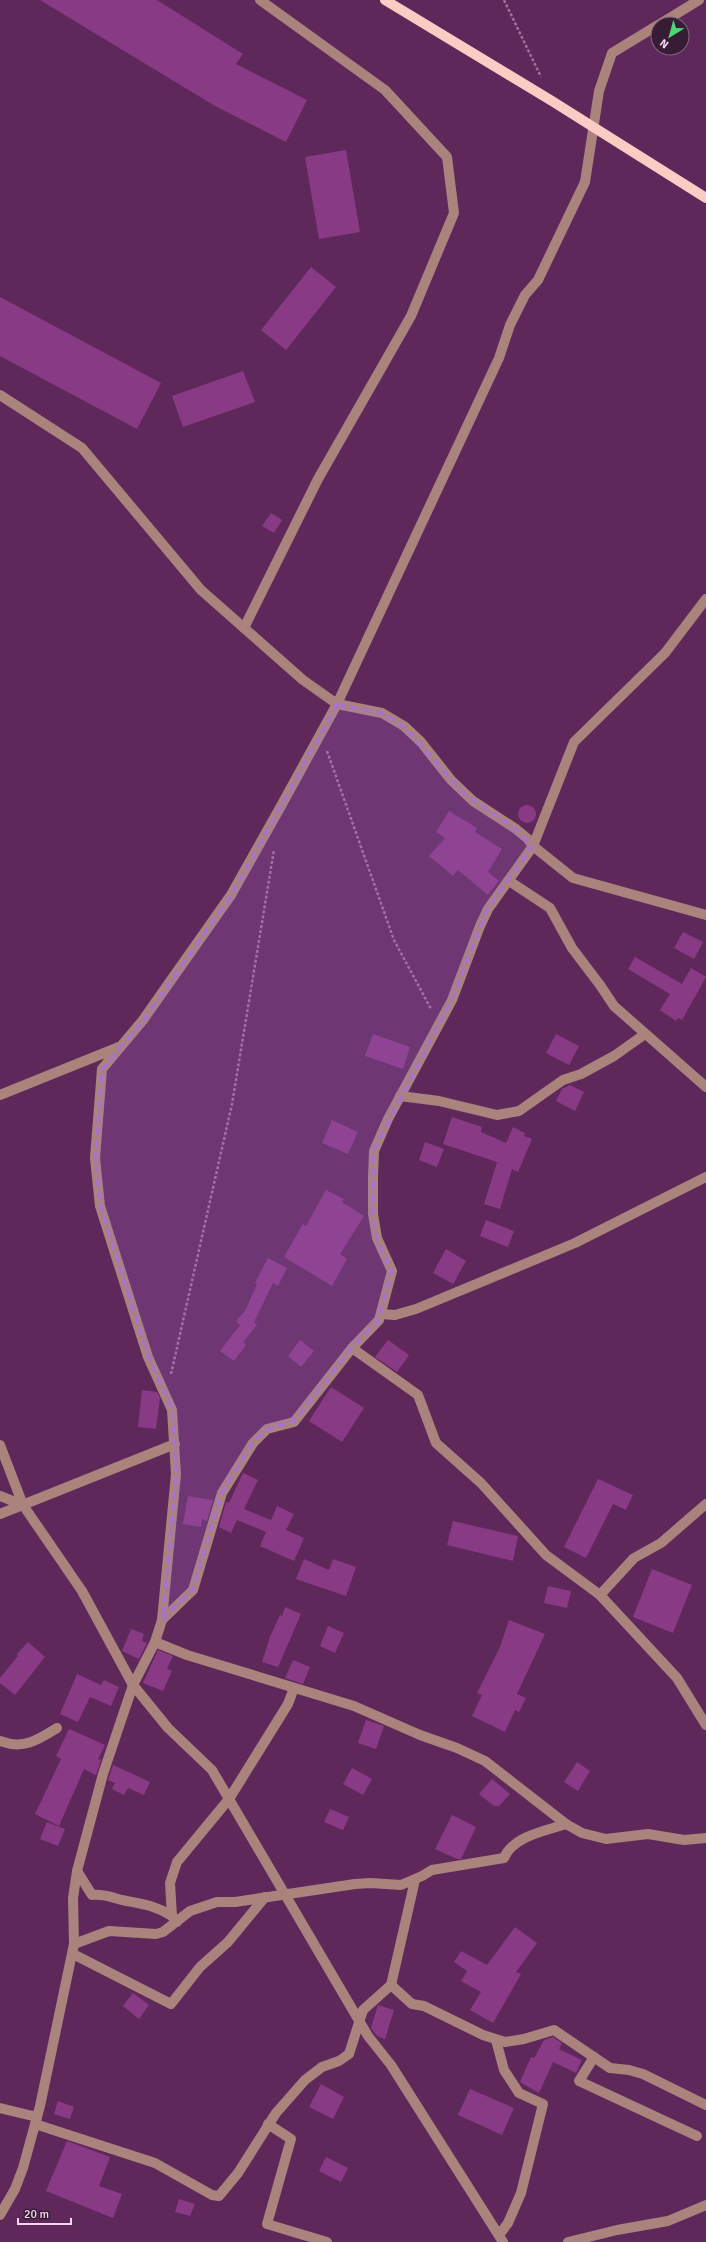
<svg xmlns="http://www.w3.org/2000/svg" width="706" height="2242" viewBox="0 0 706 2242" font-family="Signika,sans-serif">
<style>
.building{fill:#893a84}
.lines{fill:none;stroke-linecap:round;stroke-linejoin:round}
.path{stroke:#9f719b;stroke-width:2.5;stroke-dasharray:3 2;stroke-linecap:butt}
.minor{stroke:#a9837c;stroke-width:10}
.major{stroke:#fbccc4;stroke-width:10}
.marked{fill:#ac70d3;fill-opacity:0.2;stroke:#ac70d3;stroke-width:3;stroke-dasharray:8 5;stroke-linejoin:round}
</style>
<rect width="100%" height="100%" fill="#5f285b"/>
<g class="building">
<path d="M40 0H157L243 54 236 64 307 100 286 142 215 106Z"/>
<path d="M346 150 360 232 319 239 305 157Z"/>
<path d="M311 267 336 287 286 350 261 330Z"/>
<path d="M0 297 161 383 137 429 0 356Z"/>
<path d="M243 371 255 402 183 427 172 396Z"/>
<path d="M271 513 282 520 274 533 262 526Z"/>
<circle cx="527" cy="814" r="9"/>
<path d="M449 811 477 828 475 832 502 849 488 872 499 881 488 895 458 870 453 876 429 856 445 838 436 832Z"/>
<path d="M683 932 703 942 694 959 674 948Z"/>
<path d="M635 957 682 984 691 968 706 977 682 1020 678 1018 676 1021 660 1010 670 994 628 969Z"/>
<path d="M373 1034 410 1047 403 1069 365 1056Z"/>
<path d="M556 1034 579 1046 569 1065 546 1053Z"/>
<path d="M570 1085 584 1092 575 1111 556 1101 562 1089Z"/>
<path d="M452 1117 482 1127 481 1132 506 1143 513 1127 525 1133 524 1136 532 1139 518 1172 512 1169 500 1209 484 1204 497 1162 443 1144Z"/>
<path d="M332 1120 358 1132 348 1154 322 1143Z"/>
<path d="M425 1142 444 1149 437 1167 419 1160Z"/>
<path d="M326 1190 344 1199 342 1202 364 1216 340 1254 347 1259 332 1286 284 1257 303 1224 306 1226Z"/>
<path d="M486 1220 514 1231 508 1247 480 1236Z"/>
<path d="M446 1249 466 1261 453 1284 433 1273Z"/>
<path d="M268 1258 287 1268 278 1286 273 1283 254 1322 257 1325 243 1342 246 1345 234 1361 220 1351 240 1325 236 1321 245 1311 257 1284 255 1283Z"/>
<path d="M300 1340 314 1351 301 1367 288 1356Z"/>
<path d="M388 1340 409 1355 397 1372 375 1357Z"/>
<path d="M331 1387 364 1408 342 1442 309 1421Z"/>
<path d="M142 1390 157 1392 160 1398 156 1429 138 1427Z"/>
<path d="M243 1473 258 1480 244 1509 271 1520 277 1506 294 1514 286 1530 304 1538 294 1561 260 1546 266 1532 237 1520 231 1533 219 1527 226 1502 229 1503Z"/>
<path d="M598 1479 633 1495 626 1510 613 1504 586 1558 564 1547Z"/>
<path d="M188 1496 213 1500 207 1521 202 1519 201 1527 183 1524Z"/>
<path d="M453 1521 518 1536 513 1561 447 1545Z"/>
<path d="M304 1559 329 1570 333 1559 356 1567 346 1596 296 1579Z"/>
<path d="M652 1569 692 1585 673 1633 633 1617Z"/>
<path d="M548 1586 571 1591 567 1608 544 1603Z"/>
<path d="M285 1607 301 1614 278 1667 262 1662 270 1637 280 1615 282 1616Z"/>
<path d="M509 1620 545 1634 517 1694 526 1698 519 1712 515 1710 505 1732 472 1716 482 1695 477 1693 500 1647Z"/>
<path d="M328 1626 344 1633 335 1653 320 1646Z"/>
<path d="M131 1629 144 1634 142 1641 147 1643 139 1659 122 1651Z"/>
<path d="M28 1642 45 1657 15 1695 0 1683V1678L18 1656 17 1654Z"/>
<path d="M158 1650 173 1656 167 1669 172 1671 163 1691 143 1683Z"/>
<path d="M293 1660 310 1667 303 1684 285 1678Z"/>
<path d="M77 1674 101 1685 104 1680 119 1687 111 1706 90 1697 78 1722 60 1714Z"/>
<path d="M366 1720 384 1726 376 1749 358 1743Z"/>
<path d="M69 1729 105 1745 98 1759 101 1760 96 1775 84 1769 59 1826 35 1814 61 1759 56 1756Z"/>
<path d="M577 1762 590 1771 578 1791 564 1782Z"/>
<path d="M113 1765 150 1782 144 1795 128 1788 124 1795 112 1789 115 1783 108 1780Z"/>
<path d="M352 1768 372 1779 363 1795 343 1784Z"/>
<path d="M492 1779 510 1794 499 1806H494L479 1794Z"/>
<path d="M330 1809 349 1817 343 1830 324 1822Z"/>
<path d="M452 1815 476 1827 461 1859H457L435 1849Z"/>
<path d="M47 1822 65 1829 58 1846 40 1839Z"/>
<path d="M515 1927 537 1943 516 1972 521 1974 493 2023 470 2010 481 1992 461 1981 467 1971 454 1962 461 1951 487 1965Z"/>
<path d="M133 1993 149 2005 139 2019 123 2006Z"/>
<path d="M378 2005 394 2010 385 2039 377 2036 371 2028Z"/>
<path d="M553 2037 562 2043 559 2049 582 2060 576 2073 553 2062 539 2093 520 2082 531 2057 534 2058 544 2040Z"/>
<path d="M321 2084 344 2097 333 2119 309 2107Z"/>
<path d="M470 2089 514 2108 502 2135 458 2115Z"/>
<path d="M58 2101 74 2107 70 2119 54 2114Z"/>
<path d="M67 2141 110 2157 99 2186 122 2194 113 2218 46 2191Z"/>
<path d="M326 2157 348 2168 341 2182 319 2171Z"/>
<path d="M179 2199 195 2204 190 2216 175 2212Z"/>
</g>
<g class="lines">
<g class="path">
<path d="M504 0 541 77"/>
<path d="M327 751 394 940 431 1009"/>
<path d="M171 1374 232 1104 274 850"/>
</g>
<g class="minor">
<path d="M660 24 699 0"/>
<path d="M0 395 82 448 201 590 303 680 337 704 382 713 404 726 421 742 451 780 473 801 516 829 528 839 533 846 573 878 706 915"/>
<path d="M244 628 318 479 411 316 454 213 447 157 385 90 260 0"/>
<path d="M509 881 550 908 572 948 600 985 614 1006 706 1087"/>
<path d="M0 1095 119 1047"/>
<path d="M400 1096 439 1101 497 1115 519 1111 563 1080 581 1074 614 1056 645 1034"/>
<path d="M381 1314 395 1315 416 1309 575 1243 706 1177"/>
<path d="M352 1348 418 1395 436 1443 481 1483 546 1555 600 1595 677 1678 706 1725"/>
<path d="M0 1445 23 1505 82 1591 133 1685 168 1728 212 1770 368 2036 391 2065 503 2242"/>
<path d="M0 1496 23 1505"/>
<path d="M0 1514 175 1444"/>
<path d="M600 1595 634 1558 661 1543 706 1504"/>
<path d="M162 1620 193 1590 222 1493 253 1443 267 1429 294 1422 352 1348 379 1320 392 1271 377 1238 373 1214V1177L374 1151 388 1119 452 1000 480 926 488 909 533 846 574 742 665 653 706 599"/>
<path d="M155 1642 187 1655 354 1706 420 1735 457 1748 485 1761 566 1824 582 1833 606 1839 648 1834 684 1840 706 1838"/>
<path d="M0 1741C23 1750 38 1740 57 1728"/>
<path d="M77 1871 92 1895C104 1894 111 1897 122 1900 142 1904 154 1905 172 1916"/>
<path d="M177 1922 172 1916 170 1883 177 1862 229 1799 288 1704 294 1688"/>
<path d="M74 1944 109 1931 156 1934 163 1932 190 1911 217 1902H235L355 1884 370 1883 401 1885 422 1876 432 1870 504 1858C513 1836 545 1831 566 1824"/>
<path d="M73 1954 171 2004 200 1967 228 1942 265 1897"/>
<path d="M391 1985 415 1880"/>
<path d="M496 2040 504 2070 519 2093 543 2104 521 2193 508 2223 499 2235"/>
<path d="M594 2057 579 2081 697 2136"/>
<path d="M0 2108 37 2117"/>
<path d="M35 2124 155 2163 212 2195 219 2196 238 2173 276 2113 305 2080 322 2067 339 2061 349 2054 363 2010 391 1985 412 2004 424 2006 483 2035 505 2042 524 2039 554 2030 610 2068 629 2070 643 2074 706 2105"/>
<path d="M268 2124 291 2139 267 2224 327 2242"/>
<path d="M0 2215 15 2189 23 2168 40 2106 74 1944 73 1898 77 1871 103 1774 133 1685 155 1642 162 1620 176 1474 172 1410 148 1357 100 1206 95 1158 102 1069 143 1020 231 895 281 806 337 704 499 358 510 325 525 295 538 280 585 182 599 91 612 53 658 25"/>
<path d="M568 2242 617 2230 668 2221 706 2205"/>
</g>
<path class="major" d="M385 0 552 101 706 198"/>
</g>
<path class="marked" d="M337 704 382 713 404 726 464 793 516 829 533 846 488 909 452 1000 374 1151 373 1214 377 1238 392 1271 379 1320 352 1348 294 1422 267 1429 253 1443 222 1493 193 1590 162 1620 176 1474 172 1410 148 1357 100 1206 95 1158 102 1069 143 1020 231 895Z"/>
<g transform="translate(670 36) rotate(217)"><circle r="19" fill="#361d34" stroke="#836780"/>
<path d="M0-3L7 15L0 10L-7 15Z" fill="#4cd676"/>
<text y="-6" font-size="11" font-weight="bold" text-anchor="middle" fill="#f6d5f2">N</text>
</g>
<path d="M18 2218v6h53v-6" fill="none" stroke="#f6d5f2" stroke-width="2"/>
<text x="24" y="2218" font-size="12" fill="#f6d5f2" stroke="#361d34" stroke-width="3" paint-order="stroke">20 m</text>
</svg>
